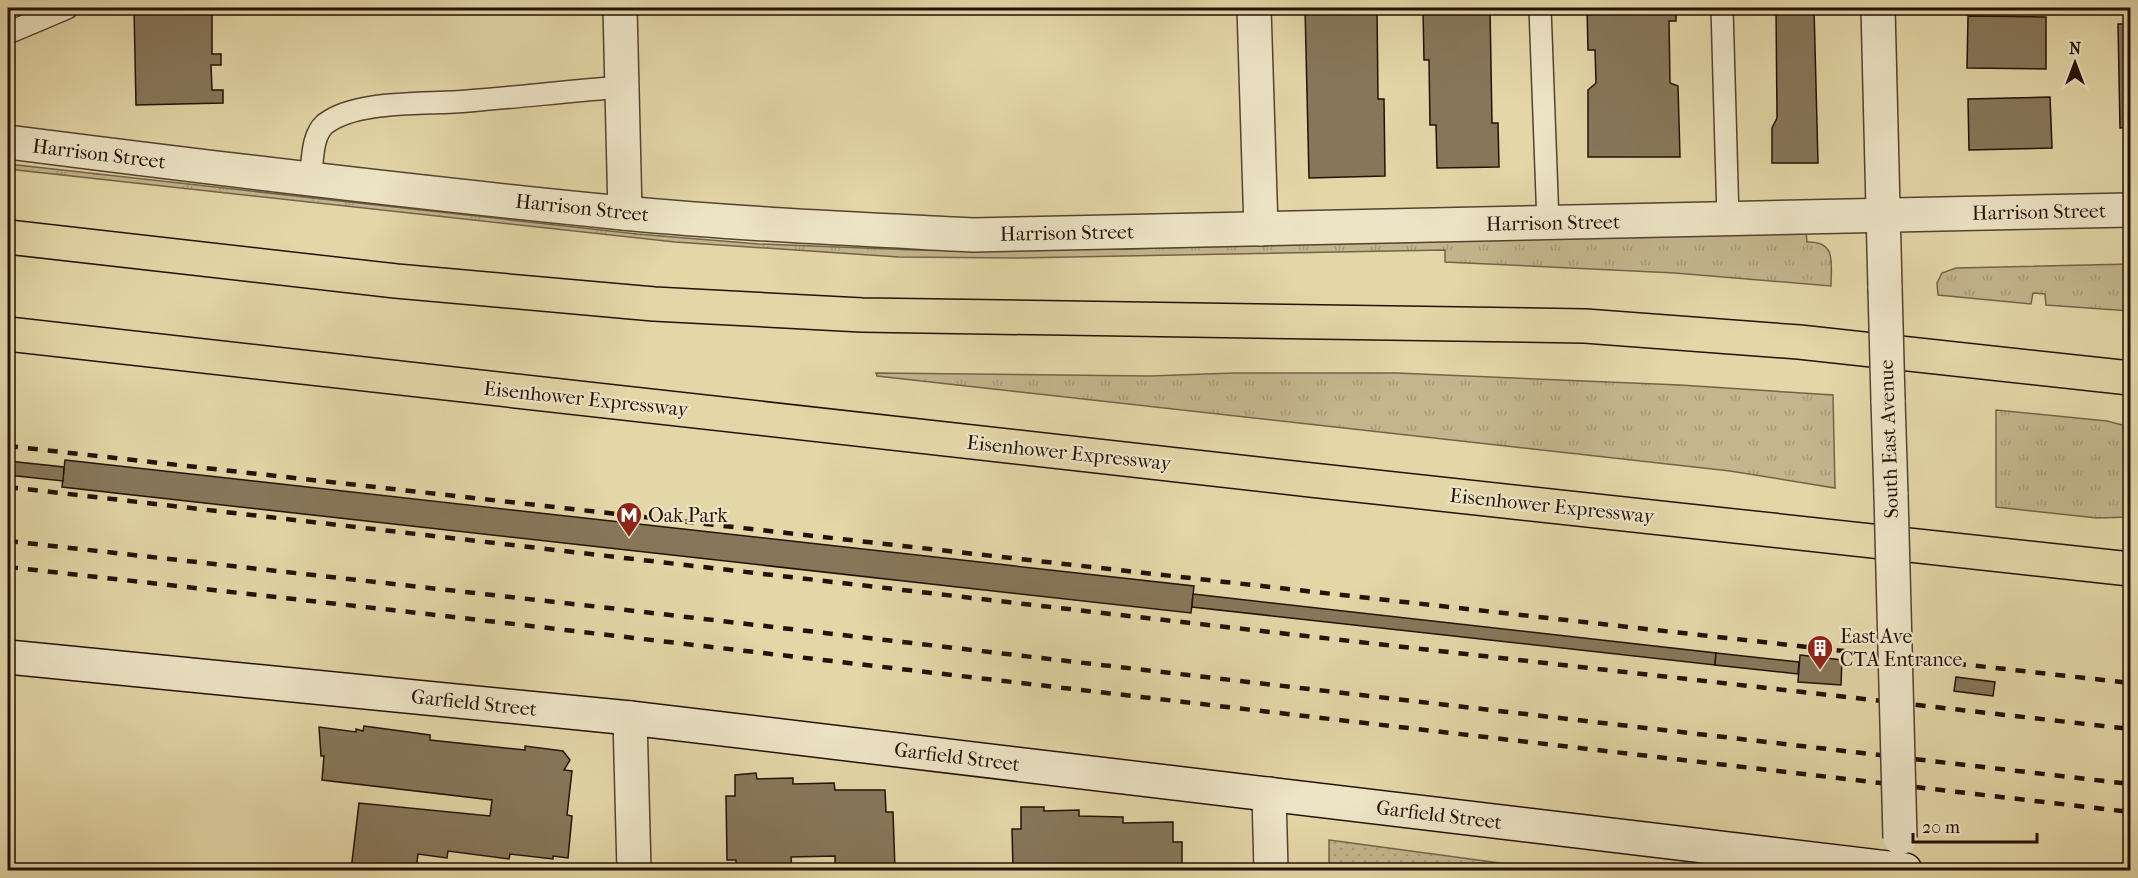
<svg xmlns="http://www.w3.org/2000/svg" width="2138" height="878" viewBox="0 0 2138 878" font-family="'IM FELL French Canon',serif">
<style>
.grass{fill:url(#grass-tufts);stroke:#74634a;stroke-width:1.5}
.garden{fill:url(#garden-dots);stroke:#74634a;stroke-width:1.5}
.building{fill:#87775a;stroke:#241107;stroke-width:1.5}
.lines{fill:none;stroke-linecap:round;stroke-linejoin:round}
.lane-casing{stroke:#54422f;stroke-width:24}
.street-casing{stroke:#54422f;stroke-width:36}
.secondary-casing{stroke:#241107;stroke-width:36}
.highway-casing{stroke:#241107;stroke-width:36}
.lane{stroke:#ede4c6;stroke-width:21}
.street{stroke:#ede4c6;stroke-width:33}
.secondary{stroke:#ede4c6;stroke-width:33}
.highway{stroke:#e3d6a7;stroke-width:33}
.rail{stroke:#241107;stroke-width:4.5;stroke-dasharray:10 10;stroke-linecap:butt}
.street-bridge-casing{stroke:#54422f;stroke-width:36;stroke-linecap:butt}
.street-bridge{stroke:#ede4c6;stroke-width:33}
.labels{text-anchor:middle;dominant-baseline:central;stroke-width:4.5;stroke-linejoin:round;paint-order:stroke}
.street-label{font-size:20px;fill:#241107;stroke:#ede4c6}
.poi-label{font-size:20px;fill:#241107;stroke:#ede4c6;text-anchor:start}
</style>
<defs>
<pattern id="grass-tufts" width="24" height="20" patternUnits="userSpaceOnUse" patternTransform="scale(1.5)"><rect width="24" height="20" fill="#c3b58c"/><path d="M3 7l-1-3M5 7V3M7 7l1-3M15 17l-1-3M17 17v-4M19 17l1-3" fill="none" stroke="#a79b77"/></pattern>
<pattern id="garden-dots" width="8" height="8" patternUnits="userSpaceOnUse" patternTransform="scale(1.5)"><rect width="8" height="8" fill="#c3b58c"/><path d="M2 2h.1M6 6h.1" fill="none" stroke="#a79b77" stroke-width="1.8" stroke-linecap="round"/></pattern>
</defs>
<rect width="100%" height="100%" fill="#e3d6a7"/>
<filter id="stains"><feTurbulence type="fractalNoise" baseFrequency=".00333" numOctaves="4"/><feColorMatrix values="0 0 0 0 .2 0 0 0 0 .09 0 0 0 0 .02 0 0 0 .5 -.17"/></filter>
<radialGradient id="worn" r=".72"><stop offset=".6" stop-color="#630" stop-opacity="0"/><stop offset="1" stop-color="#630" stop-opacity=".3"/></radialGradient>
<g class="grass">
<path d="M8 164 637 234 759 244 914 250 1124 249 1806 231 1807 242C1837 241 1831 263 1831 286L1675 273 1445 262V250L1017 258 899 257 675 242 8 169Z"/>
<path d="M2130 264V311L2046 305 2045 294 2033 293 2031 304 1938 295 1937 283 1942 273 1956 268Z"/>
<path d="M876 373 1150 376 1234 373H1397L1680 385 1833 395 1835 488 1730 471 877 376Z"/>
<path d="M1996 410 2107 421 2130 427V517L2097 518 1996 507Z"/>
</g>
<path class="garden" d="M1329 840 1552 870H1329Z"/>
<g class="building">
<path d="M134 8H212V54H221V65H211L212 90H223V103L136 105Z"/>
<path d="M1305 8H1377L1378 99H1384L1385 176 1309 178Z"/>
<path d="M1423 8H1490L1492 123H1498L1499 167 1437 168 1436 125H1430L1429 60H1424Z"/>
<path d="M1587 8H1676V21H1669L1670 83 1678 86 1680 157H1588V90L1596 83 1595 50H1588Z"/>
<path d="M1776 8H1814L1818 163H1772V128L1777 118Z"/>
<path d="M1968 16 2046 17V69L1967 68Z"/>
<path d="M2118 24H2130V127L2120 128Z"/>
<path d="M2050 97 2052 148 1969 150 1968 99Z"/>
<path d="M65 460 1194 586 1191 613 62 487Z"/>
<path d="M8 461 64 467 63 481 8 475Z"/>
<path d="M1193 594 1716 653 1715 665 1192 607Z"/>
<path d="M1716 653 1799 662 1798 674 1715 665Z"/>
<path d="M1800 655 1842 660 1841 685 1798 682Z"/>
<path d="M1956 677 1995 682 1993 696 1954 691Z"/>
<path d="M364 726 430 735V740L525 750V746L563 751 570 760 564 770 572 771 567 815 572 816 568 858 553 856V859L510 854 509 859 448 851 447 858 418 854 416 870H351L359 803 490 816 492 800 322 780 324 756H321L319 727 356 732V729L363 731Z"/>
<path d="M756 773 757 779 793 778V784L834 783 835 790H885L886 812H893L895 870H835V856L791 857 792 870H736V860H727L726 796H735V775Z"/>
<path d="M1021 807H1044V811L1079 810V816L1123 817V823L1173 822V842H1182V870H1013L1012 829H1021Z"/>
</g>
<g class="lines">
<g class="lane-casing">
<g id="lane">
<path d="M1540 8 1548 223"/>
<path d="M1722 8 1728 219"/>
<path d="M8 33 67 8"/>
<path d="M310 180C313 163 311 136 325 124 357 99 428 105 468 101 519 97 570 91 622 87"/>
</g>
</g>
<g class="street-casing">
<g id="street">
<path d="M620 8 625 213"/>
<path d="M1254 8 1261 229"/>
<path d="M1878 8 1885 288"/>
<path d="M8 142C212 168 417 193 623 213 739 224 856 229 973 235L2130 210"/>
<path d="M1888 400 1891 495"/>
<path d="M630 718 634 870"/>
<path d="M1269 794 1271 870"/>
</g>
</g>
<g class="secondary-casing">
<path id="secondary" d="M8 657 630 718 1905 870"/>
</g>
<g class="highway-casing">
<g id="highway">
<path d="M8 237 396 281 654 304 862 315 1585 326 1799 342 2130 378"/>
<path d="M8 334 1311 480 2130 569"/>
</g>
</g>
<use href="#lane" class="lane"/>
<use href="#street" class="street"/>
<use href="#secondary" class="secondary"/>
<use href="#highway" class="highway"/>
<g class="rail">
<path d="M8 446 2130 683"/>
<path d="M8 487 1120 615 2130 729"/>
<path d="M8 541 609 608 2130 784"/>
<path d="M8 567 445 616 2130 812"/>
</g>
<g class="street-bridge-casing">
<g id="street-bridge">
<path d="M1885 288 1888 400"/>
<path d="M1891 495 1900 838"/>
</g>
</g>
<use href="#street-bridge" class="street-bridge"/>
</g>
<defs>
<g id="metro-pin" transform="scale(1.35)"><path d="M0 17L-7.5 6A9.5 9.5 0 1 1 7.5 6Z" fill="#8f2418" stroke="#ede4c6"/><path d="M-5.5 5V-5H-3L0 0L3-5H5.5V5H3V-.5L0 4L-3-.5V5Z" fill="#fff"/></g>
<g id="building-pin" transform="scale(1.35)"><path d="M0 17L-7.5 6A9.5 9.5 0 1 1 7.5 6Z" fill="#8f2418" stroke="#ede4c6"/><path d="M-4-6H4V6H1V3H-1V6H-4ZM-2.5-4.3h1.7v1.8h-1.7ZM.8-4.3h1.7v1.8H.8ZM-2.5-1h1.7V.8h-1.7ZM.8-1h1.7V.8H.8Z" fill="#fff"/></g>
</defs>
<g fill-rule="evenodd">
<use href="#metro-pin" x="629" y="515"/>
<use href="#building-pin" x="1820" y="648"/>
</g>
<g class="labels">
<g class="street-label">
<text transform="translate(99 154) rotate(7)">Harrison Street</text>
<text transform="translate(582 208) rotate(6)">Harrison Street</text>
<text transform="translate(2039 212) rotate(-1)">Harrison Street</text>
<text transform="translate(1553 223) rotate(-1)">Harrison Street</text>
<text transform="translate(1067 233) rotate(-1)">Harrison Street</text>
<text transform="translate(586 399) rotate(6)">Eisenhower Expressway</text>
<text transform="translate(1889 439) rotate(-92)">South East Avenue</text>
<text transform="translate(1069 453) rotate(6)">Eisenhower Expressway</text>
<text transform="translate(1552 506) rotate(6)">Eisenhower Expressway</text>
<text transform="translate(474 703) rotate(6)">Garfield Street</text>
<text transform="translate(957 757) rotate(7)">Garfield Street</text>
<text transform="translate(1439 815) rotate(7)">Garfield Street</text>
</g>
<g class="poi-label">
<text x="648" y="515">Oak Park</text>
<text x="1840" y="636">East Ave<tspan x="1840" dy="23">CTA Entrance</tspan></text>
</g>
</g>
<rect width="2138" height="878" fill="none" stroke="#e3d6a7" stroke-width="30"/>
<rect x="9" y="9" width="2120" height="860" fill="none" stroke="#241107" stroke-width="3"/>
<rect x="15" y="15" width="2108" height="848" fill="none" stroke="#241107" stroke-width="1.5"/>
<g transform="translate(2075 63)" stroke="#ede4c6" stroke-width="4.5" paint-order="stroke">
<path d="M0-4.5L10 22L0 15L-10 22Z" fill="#241107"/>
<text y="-9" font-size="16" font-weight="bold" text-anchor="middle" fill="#241107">N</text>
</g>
<path d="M1913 833v9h124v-9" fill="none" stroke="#241107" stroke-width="3"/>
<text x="1922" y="833" font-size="18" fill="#241107" stroke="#ede4c6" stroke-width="4.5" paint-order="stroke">20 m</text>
<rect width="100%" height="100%" filter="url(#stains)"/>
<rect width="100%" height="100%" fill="url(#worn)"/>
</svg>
